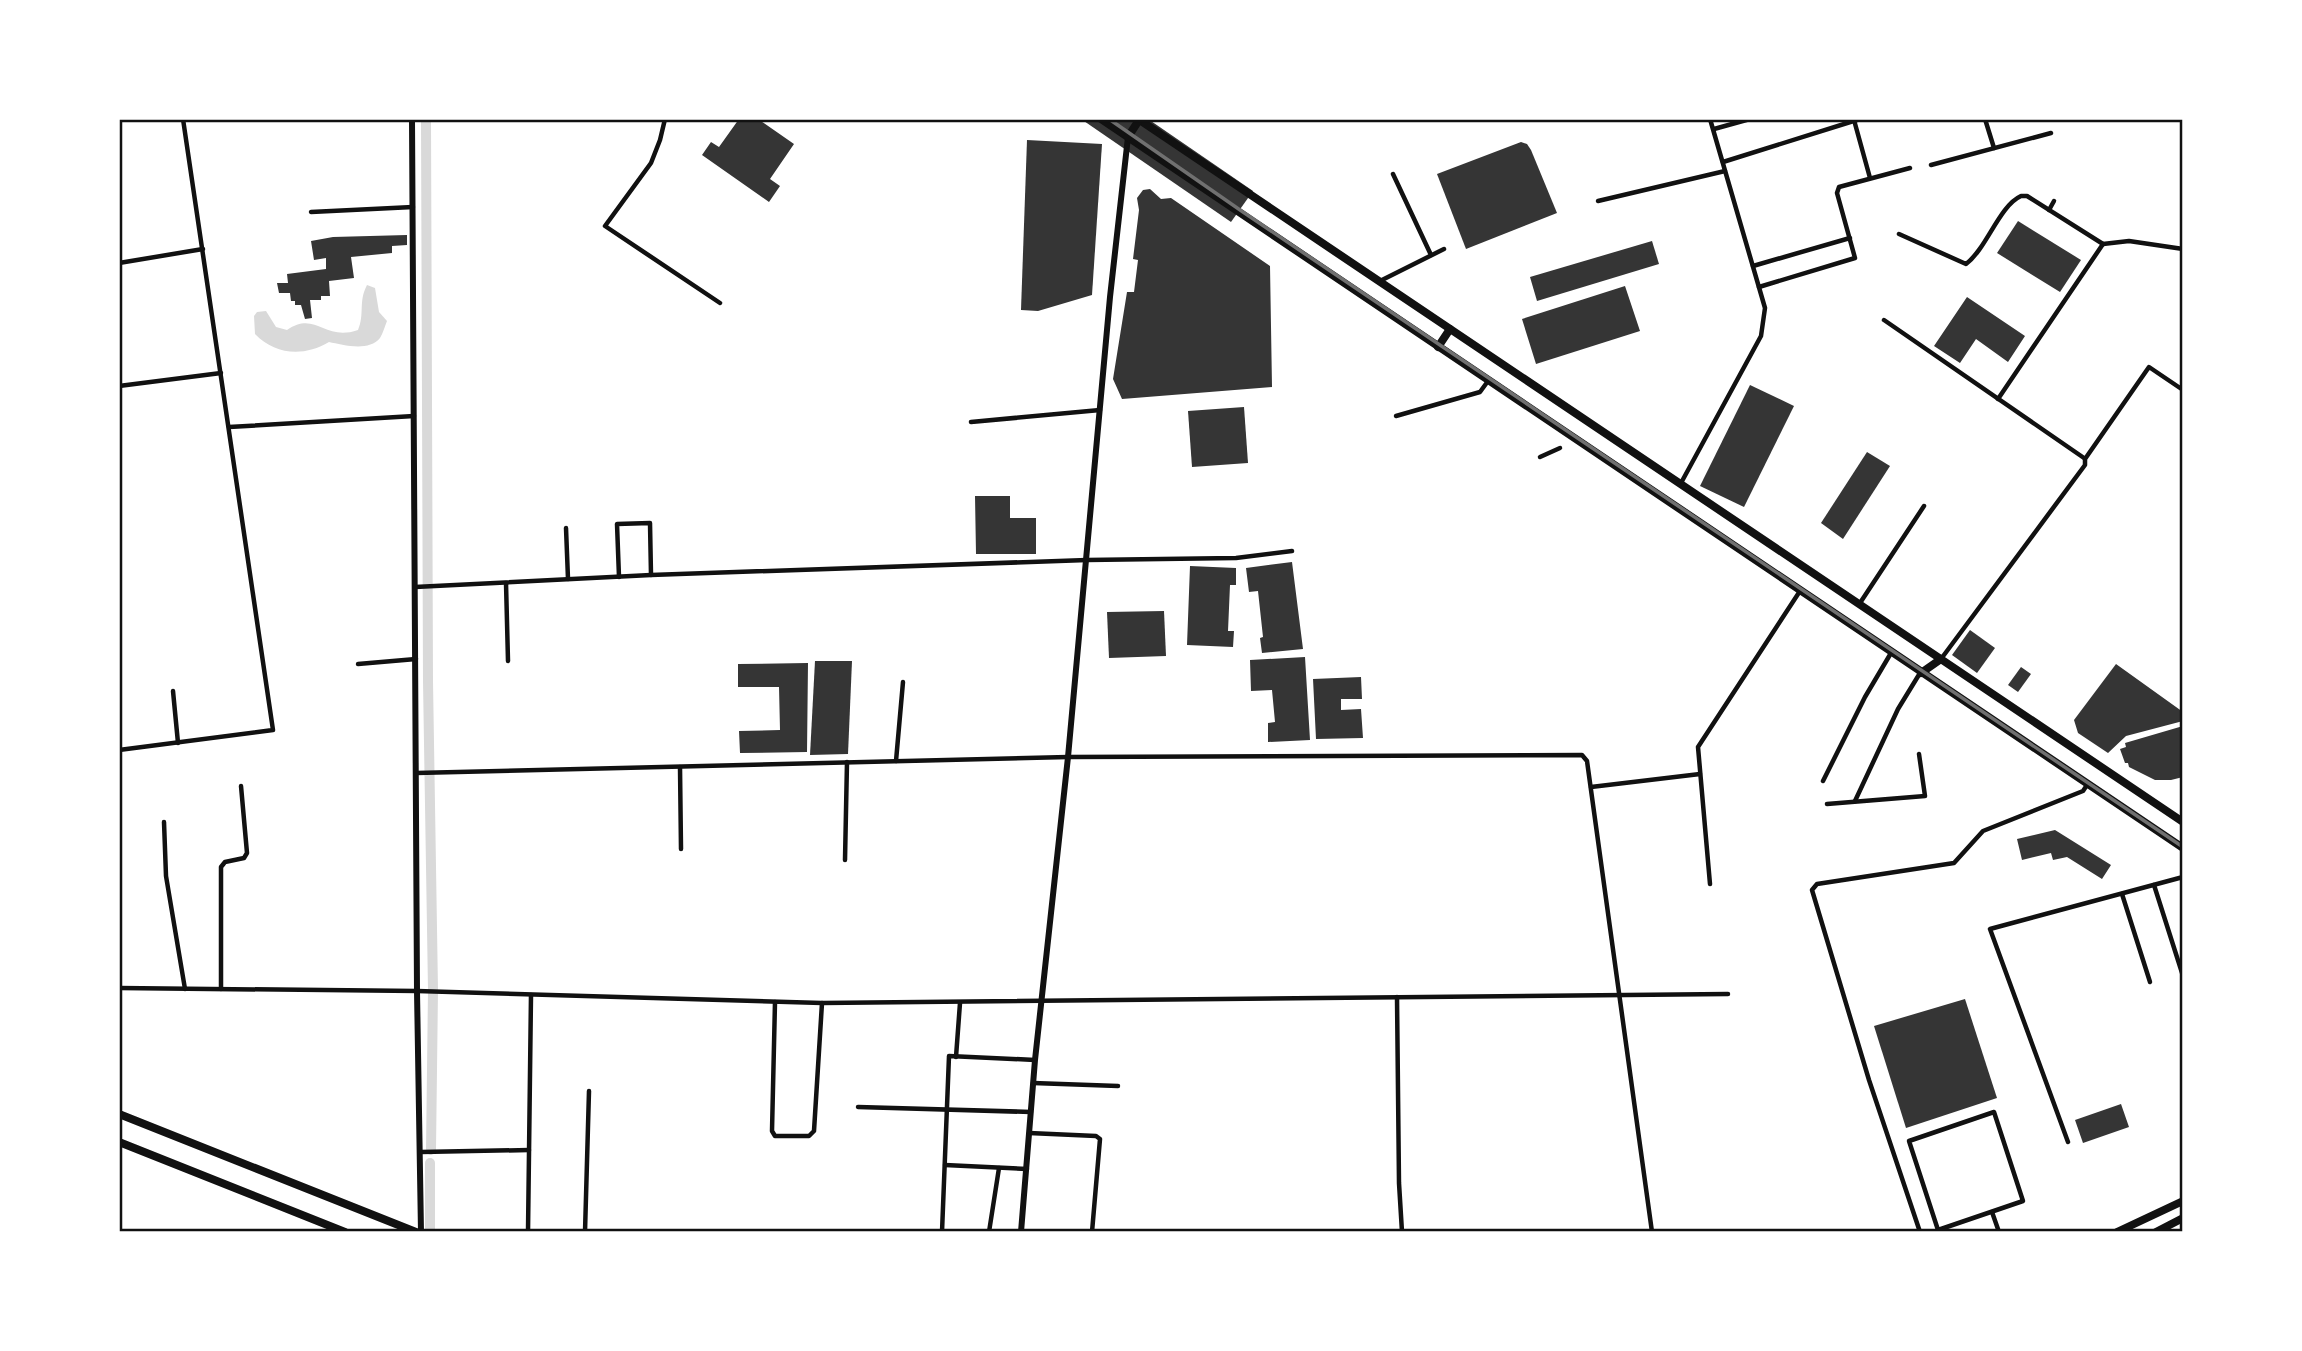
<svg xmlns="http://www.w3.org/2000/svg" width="2302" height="1351" viewBox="0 0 2302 1351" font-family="Mulish,sans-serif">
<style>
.water{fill:#d9d9d9}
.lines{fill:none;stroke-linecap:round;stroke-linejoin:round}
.canal{stroke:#d9d9d9;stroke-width:10}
.building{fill:#353535}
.minor{stroke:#111;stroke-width:4.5}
.tertiary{stroke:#111;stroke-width:6}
.primary{stroke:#111;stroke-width:8}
.rail{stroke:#707070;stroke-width:3.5}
.neatline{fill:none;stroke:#111;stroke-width:2.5}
</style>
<rect width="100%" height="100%" fill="#fff"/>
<path class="water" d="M367 285 375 288 379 312 387 321C385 326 383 333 380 338 369 352 343 345 329 342 304 357 275 355 255 334L254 316 257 312 266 311 276 327 287 330C316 310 324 342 358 330 365 314 358 302 367 285Z"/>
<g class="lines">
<g class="canal">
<path d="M426 119 428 681 433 990 431 1150"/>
<path d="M430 1229V1163"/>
</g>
</g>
<g class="building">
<path d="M739 119H758L794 144 770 179 780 186 769 202 702 155 711 142 719 147Z"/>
<path d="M1081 119H1148L1253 191 1231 222Z"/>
<path d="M1027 140 1102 144 1092 295 1038 311 1021 310Z"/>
<path d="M1521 142 1527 144 1531 150 1557 213 1466 249 1437 174Z"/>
<path d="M1150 189 1161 199 1171 198 1270 266 1272 387 1122 399 1113 379 1127 292H1134L1138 260 1133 259 1139 210 1137 198 1143 190Z"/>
<path d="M2018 221 2081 260 2060 292 1997 253Z"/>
<path d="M407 235V245L392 246V253L351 257 354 278 329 281 330 296H321V300H310L312 318 305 319 301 305H295V301H291L290 293H279L277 283H288L287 274 326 269V258L314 260 311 241 333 237Z"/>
<path d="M1652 241 1659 264 1537 301 1530 277Z"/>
<path d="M1625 286 1640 331 1536 364 1522 319Z"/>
<path d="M1967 297 2025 336 2008 362 1976 339 1960 363 1934 346Z"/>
<path d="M1750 385 1794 406 1744 507 1700 486Z"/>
<path d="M1244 407 1248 463 1192 467 1188 411Z"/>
<path d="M1867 452 1890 466 1843 539 1821 523Z"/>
<path d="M975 496H1010V518H1036V554H976Z"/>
<path d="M1292 562 1303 649 1262 653 1260 638 1263 637 1258 591 1249 592 1246 568Z"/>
<path d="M1190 566 1236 568V585H1230L1228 631H1234L1233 647 1187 645Z"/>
<path d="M1164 611 1166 656 1109 658 1107 612Z"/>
<path d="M1970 630 1995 648 1977 673 1952 655Z"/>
<path d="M1305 657 1310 740 1268 742V723L1275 722 1272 690 1251 691 1250 660Z"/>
<path d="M815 661H852L848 754 810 755Z"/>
<path d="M808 663 807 752 740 753 739 731 780 730 779 687H738V664Z"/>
<path d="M2116 664 2183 712V721L2126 736 2108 753 2078 733 2074 720Z"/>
<path d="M2021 667 2031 674 2018 692 2008 685Z"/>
<path d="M1361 677 1362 699H1341V710L1361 709 1363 738 1316 739 1313 679Z"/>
<path d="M2183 726V777L2171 780H2155L2129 767 2128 763H2125L2120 749 2126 747 2125 743Z"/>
<path d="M2055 830 2111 865 2102 879 2067 857 2053 860 2051 853 2022 860 2017 839Z"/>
<path d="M1965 999 1997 1098 1906 1128 1874 1026Z"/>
<path d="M2121 1104 2129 1127 2083 1143 2075 1120Z"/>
</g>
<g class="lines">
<g class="minor">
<path d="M665 119 660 140 651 163 605 226 720 303"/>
<path d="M1985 119 1994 148"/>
<path d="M1854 120 1870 178"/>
<path d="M1714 129 1750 119"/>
<path d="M1723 162 1860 119"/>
<path d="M1931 165 2051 133"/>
<path d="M1393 174 1431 255"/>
<path d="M1598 201 1725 171"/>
<path d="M2049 210 2054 201"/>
<path d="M311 212 413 207"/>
<path d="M1899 234 1966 264C1987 248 1999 206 2021 196H2027L2103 244"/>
<path d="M2103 244 2129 241 2183 249"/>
<path d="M119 263 203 249"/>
<path d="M1753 266 1850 238"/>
<path d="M1380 281 1444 249"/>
<path d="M1759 287 1855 258 1837 193 1839 187 1910 168"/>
<path d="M1884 320 2084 458"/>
<path d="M119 386 221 373"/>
<path d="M1998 399 2103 244"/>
<path d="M1396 416 1480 392 1488 381"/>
<path d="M971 422 1100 410"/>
<path d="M229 427 414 416"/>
<path d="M1540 457 1560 448"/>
<path d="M1681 483 1761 336 1765 308 1710 119"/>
<path d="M566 528 568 579"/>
<path d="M619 577 617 524 650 523 651 575"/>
<path d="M506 583 508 661"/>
<path d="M415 587 651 575 1087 560 1236 558 1292 551"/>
<path d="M1860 603 1924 506"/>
<path d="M1941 659 2085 465V459L2149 367 2183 390"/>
<path d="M358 664 416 659"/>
<path d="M173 691 178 743"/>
<path d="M119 750 273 730 183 119"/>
<path d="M896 761 903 682"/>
<path d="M680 767 681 849"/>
<path d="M416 773 1068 757 1582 755 1587 761 1652 1232"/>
<path d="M1823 781 1865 697 1891 653"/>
<path d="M1591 787 1700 774"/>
<path d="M1855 801 1898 709 1920 673"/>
<path d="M1827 804 1925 796 1919 754"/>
<path d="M164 822 166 876 185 989"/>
<path d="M845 860 847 762"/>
<path d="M1710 884 1698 747 1800 591"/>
<path d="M2154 885 2183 976"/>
<path d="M2122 894 2150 982"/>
<path d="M119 988 417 991 822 1003 1728 994"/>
<path d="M221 989V867L225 862 244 858 247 853 241 786"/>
<path d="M1397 997 1399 1183 1402 1232"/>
<path d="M775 1002 772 1131 775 1136H809L814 1131 822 1003"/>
<path d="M956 1057 960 1003"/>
<path d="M1033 1083 1118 1086"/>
<path d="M858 1107 1031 1112"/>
<path d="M1994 1112 2023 1201 1938 1230 1909 1141Z"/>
<path d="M1029 1133 1096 1136 1100 1139 1092 1232"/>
<path d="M2068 1142 1990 929 2183 877"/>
<path d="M421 1152 529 1150"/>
<path d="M945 1165 1027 1169"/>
<path d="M1992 1212 1999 1232"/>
<path d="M528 1232 531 995"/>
<path d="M585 1232 589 1091"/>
<path d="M942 1232 949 1056 1035 1060"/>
<path d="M989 1232 999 1168"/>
<path d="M1920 1232 1869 1080 1812 890 1817 884 1954 863 1983 831 2083 791 2087 785"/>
</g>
<g class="tertiary">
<path d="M412 119 417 991 421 1232"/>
<path d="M1021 1232 1035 1060 1068 757 1110 297 1128 137"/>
</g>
<g class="primary">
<path d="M1101 119 2183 848"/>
<path d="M1138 119 2183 822"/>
<path d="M1128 137 1139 120"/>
<path d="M1438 347 1450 329"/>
<path d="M1921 673 1941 659"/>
<path d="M119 1114 416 1232"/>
<path d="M119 1142 345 1232"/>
<path d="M2117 1232 2183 1201"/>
<path d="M2156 1232 2183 1218"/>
</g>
<path class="rail" d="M1109 119 1243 212 2183 847"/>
</g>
<rect width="2302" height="1351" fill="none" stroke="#ffffff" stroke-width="242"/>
<rect x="121" y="121" width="2060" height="1109" class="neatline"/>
</svg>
